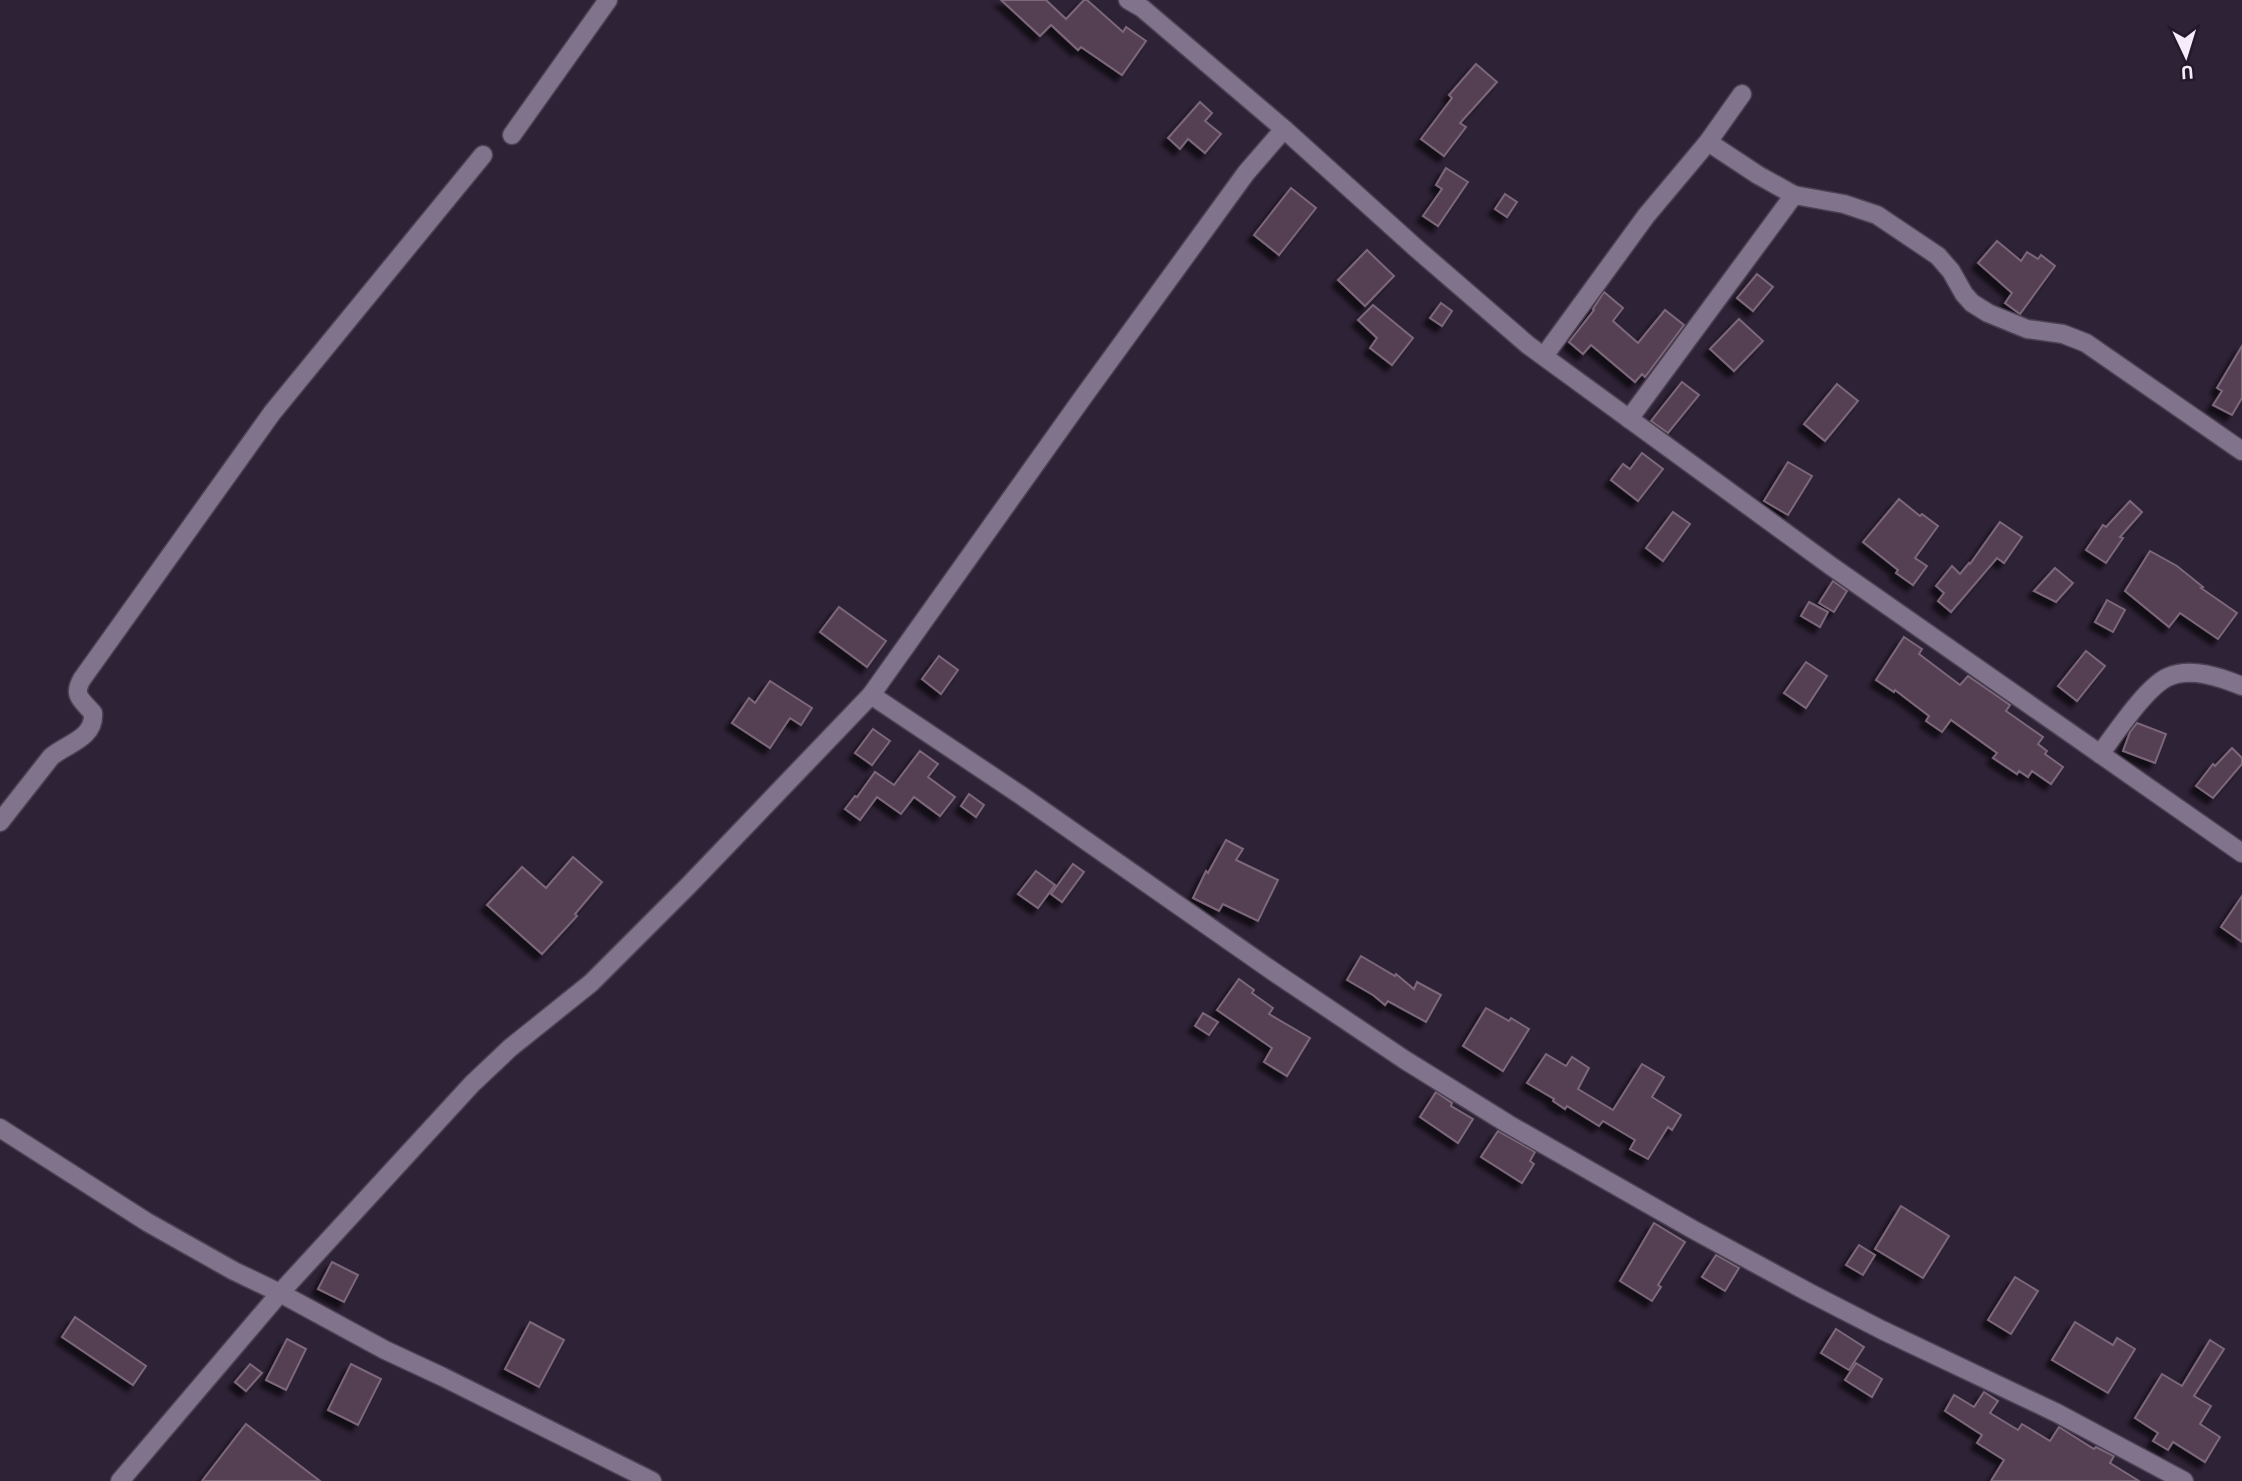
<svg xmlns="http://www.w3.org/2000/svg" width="2242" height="1481" viewBox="0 0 2242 1481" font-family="'Titillium Web',sans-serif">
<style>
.building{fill:#554153;stroke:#7c677a;stroke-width:2;filter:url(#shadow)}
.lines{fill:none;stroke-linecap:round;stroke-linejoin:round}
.minor-casing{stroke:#4b4152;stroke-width:21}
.minor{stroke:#80738b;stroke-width:18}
</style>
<defs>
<filter id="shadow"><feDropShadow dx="-6" dy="6" stdDeviation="2" flood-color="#0009"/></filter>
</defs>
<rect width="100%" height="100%" fill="#2e2236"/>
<g class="building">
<path d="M1001 0H1046L1066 19 1084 0H1087L1123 32 1126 27 1146 41 1122 75 1081 47 1078 50 1051 25 1040 36Z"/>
<path d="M1476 64 1497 82 1460 123 1466 127 1444 156 1421 139 1452 98 1449 95Z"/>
<path d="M1200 102 1212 113 1205 121 1221 134 1205 153 1188 139 1180 149 1168 138Z"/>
<path d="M1446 168 1468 182 1438 226 1423 216 1442 189 1436 185Z"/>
<path d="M1291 188 1316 208 1279 255 1254 235Z"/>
<path d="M1505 194 1517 202 1507 217 1495 209Z"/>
<path d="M1997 241 2021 261 2027 252 2038 259 2041 255 2055 266 2020 314 2005 303 2012 293 1978 263Z"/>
<path d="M1367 250 1394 276 1365 306 1338 280Z"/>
<path d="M1757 274 1773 287 1753 311 1737 298Z"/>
<path d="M1604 292 1623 308 1613 321 1638 343 1665 310 1684 325 1645 377 1642 374 1635 382 1591 345 1583 354 1569 342 1594 310 1593 309Z"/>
<path d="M1441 303 1452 311 1442 326 1430 318Z"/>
<path d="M1373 305 1413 338 1392 365 1370 348 1377 338 1358 320Z"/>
<path d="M1739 319 1763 341 1734 371 1710 349Z"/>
<path d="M2242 346V398L2232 415 2213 405 2222 391 2217 388Z"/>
<path d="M1682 382 1699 395 1668 433 1651 421Z"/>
<path d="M1837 384 1858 401 1825 441 1804 424Z"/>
<path d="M1642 453 1663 469 1638 501 1611 480 1623 464 1630 469Z"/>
<path d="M1788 462 1812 476 1788 515 1764 501Z"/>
<path d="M1899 499 1920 516 1922 514 1938 526 1915 558 1927 566 1913 585 1896 573 1898 570 1863 542Z"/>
<path d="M2130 501 2142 512 2120 537 2123 538 2106 563 2086 550 2103 525 2106 527Z"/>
<path d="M1673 512 1690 524 1663 561 1646 548Z"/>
<path d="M2000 522 2022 537 2004 563 1997 558 1951 612 1938 601 1944 593 1936 586 1952 566 1960 574 1969 563 1970 564Z"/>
<path d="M2150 551 2177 566 2203 587 2201 588 2237 613 2218 639 2180 613 2169 627 2125 591Z"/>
<path d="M2055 568 2073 583 2056 602 2034 591Z"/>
<path d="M1833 581 1847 591 1834 612 1819 603Z"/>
<path d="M2107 600 2125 610 2113 632 2095 622Z"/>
<path d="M1809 602 1828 612 1820 627 1801 616Z"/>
<path d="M839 607 886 641 867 667 820 632Z"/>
<path d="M1904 637 1922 649 1919 654 1960 685 1968 676 2010 705 2006 711 2043 737 2038 744 2047 751 2045 754 2063 767 2051 784 2032 771 2028 777 2019 771 2017 774 1993 758 1997 753 1951 720 1942 732 1926 721 1929 716 1895 690 1894 692 1876 680Z"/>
<path d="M2086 651 2105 666 2077 701 2058 686Z"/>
<path d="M939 656 958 670 941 694 922 679Z"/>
<path d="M1806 662 1827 676 1806 708 1784 693Z"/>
<path d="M770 681 812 708 801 725 790 718 770 748 732 723 749 698 755 703Z"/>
<path d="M2137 723 2166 734 2155 763 2123 751 2130 732Z"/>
<path d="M873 729 890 741 872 765 855 753Z"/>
<path d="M2232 748 2242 758V764L2213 798 2196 786 2213 764 2215 766Z"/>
<path d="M920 751 938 764 928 777 955 797 940 816 914 797 901 814 877 797 860 820 845 809 855 796 857 797 875 772 894 785Z"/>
<path d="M969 794 984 805 976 817 961 806Z"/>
<path d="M1226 840 1243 849 1236 860 1278 880 1258 921 1223 904 1219 911 1193 898 1206 871 1208 873Z"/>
<path d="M573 857 602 882 575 914 577 916 542 954 487 905 522 867 546 888Z"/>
<path d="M1073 864 1084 872 1062 902 1051 894Z"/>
<path d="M1036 871 1055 885 1038 908 1018 894Z"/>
<path d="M2242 896V942L2221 927Z"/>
<path d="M1361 956 1395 976 1396 974 1414 989 1417 982 1441 995 1426 1022 1388 1001 1385 1005 1373 995 1347 980Z"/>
<path d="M1239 979 1254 990 1252 993 1273 1008 1269 1014 1310 1038 1287 1076 1264 1062 1272 1048 1217 1010Z"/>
<path d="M1486 1008 1509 1021 1511 1018 1529 1029 1503 1071 1463 1046Z"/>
<path d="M1203 1013 1218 1022 1209 1035 1195 1026Z"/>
<path d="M1546 1054 1566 1066 1572 1057 1589 1068 1578 1089 1613 1110 1642 1064 1664 1077 1652 1097 1681 1115 1672 1130 1668 1127 1648 1159 1630 1149 1635 1140 1603 1121 1599 1126 1567 1106 1565 1109 1553 1101 1554 1099 1527 1083Z"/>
<path d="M1436 1092 1452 1103 1451 1106 1473 1119 1458 1143 1420 1117Z"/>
<path d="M1498 1131 1535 1152 1530 1161 1534 1164 1522 1183 1481 1157Z"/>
<path d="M1901 1206 1949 1236 1923 1278 1875 1249Z"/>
<path d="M1654 1223 1685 1242 1658 1285 1661 1287 1652 1301 1620 1281Z"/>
<path d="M1859 1245 1875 1255 1863 1275 1846 1265Z"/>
<path d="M1716 1255 1739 1268 1725 1291 1702 1277Z"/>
<path d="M332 1262 358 1275 344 1302 318 1289Z"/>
<path d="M2015 1277 2038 1291 2011 1334 1988 1320Z"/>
<path d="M75 1317 146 1366 133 1385 62 1337Z"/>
<path d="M530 1322 564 1340 539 1387 505 1369Z"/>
<path d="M2075 1322 2113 1345 2117 1338 2135 1349 2108 1393 2052 1360Z"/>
<path d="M1836 1329 1864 1347 1849 1370 1821 1353Z"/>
<path d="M287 1339 306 1349 286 1390 266 1380Z"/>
<path d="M2210 1340 2224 1349 2194 1396 2211 1406 2200 1424 2220 1437 2205 1462 2173 1442 2168 1450 2153 1441 2158 1433 2135 1418 2162 1374 2182 1386Z"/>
<path d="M1856 1363 1882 1379 1872 1397 1845 1380Z"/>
<path d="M250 1364 262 1373 246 1391 235 1382Z"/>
<path d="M351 1364 381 1379 358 1425 328 1410Z"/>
<path d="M1984 1392 1998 1401 1990 1413 2018 1430 2022 1424 2050 1441 2059 1427 2094 1449 2096 1447 2114 1456 2110 1463 2139 1481H1991L2004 1460 1977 1443 1982 1435 1945 1411 1954 1395 1974 1407Z"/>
<path d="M246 1424 320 1481H202Z"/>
</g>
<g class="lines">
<g class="minor-casing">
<g id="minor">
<path d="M1284 129 1417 249 1528 345 1831 566 2242 853"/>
<path d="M512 135 608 0"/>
<path d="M1708 142 1758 175 1794 195"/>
<path d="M1544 356 1646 216 1708 142 1742 94"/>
<path d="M1629 419 1794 195 1844 204 1877 215 1938 256 1951 271 1964 294 1972 303 1988 313 2027 329 2063 334 2086 343 2242 451"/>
<path d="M871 695 1022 796 1274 972 1405 1060 1508 1124 1692 1229 1808 1292 1882 1330 2057 1413 2184 1481"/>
<path d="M2100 754C2116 733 2146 687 2168 677 2191 667 2220 677 2242 686"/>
<path d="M0 822 51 757C65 744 95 739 93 713 82 700 72 696 82 679L272 413 483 155"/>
<path d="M0 1128 147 1222 234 1271 280 1293 385 1350 443 1377 652 1481"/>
<path d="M120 1481 280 1293 472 1084 510 1048 591 983 689 885 871 695 1081 400 1246 173 1284 129 1142 8 1128 0"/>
</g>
</g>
<use href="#minor" class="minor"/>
</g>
<g transform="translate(2186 56) rotate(176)" stroke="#24192c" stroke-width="5" paint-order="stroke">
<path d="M0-5L12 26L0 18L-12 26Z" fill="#f4ecfa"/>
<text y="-10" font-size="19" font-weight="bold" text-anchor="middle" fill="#f4ecfa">U</text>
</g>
</svg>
